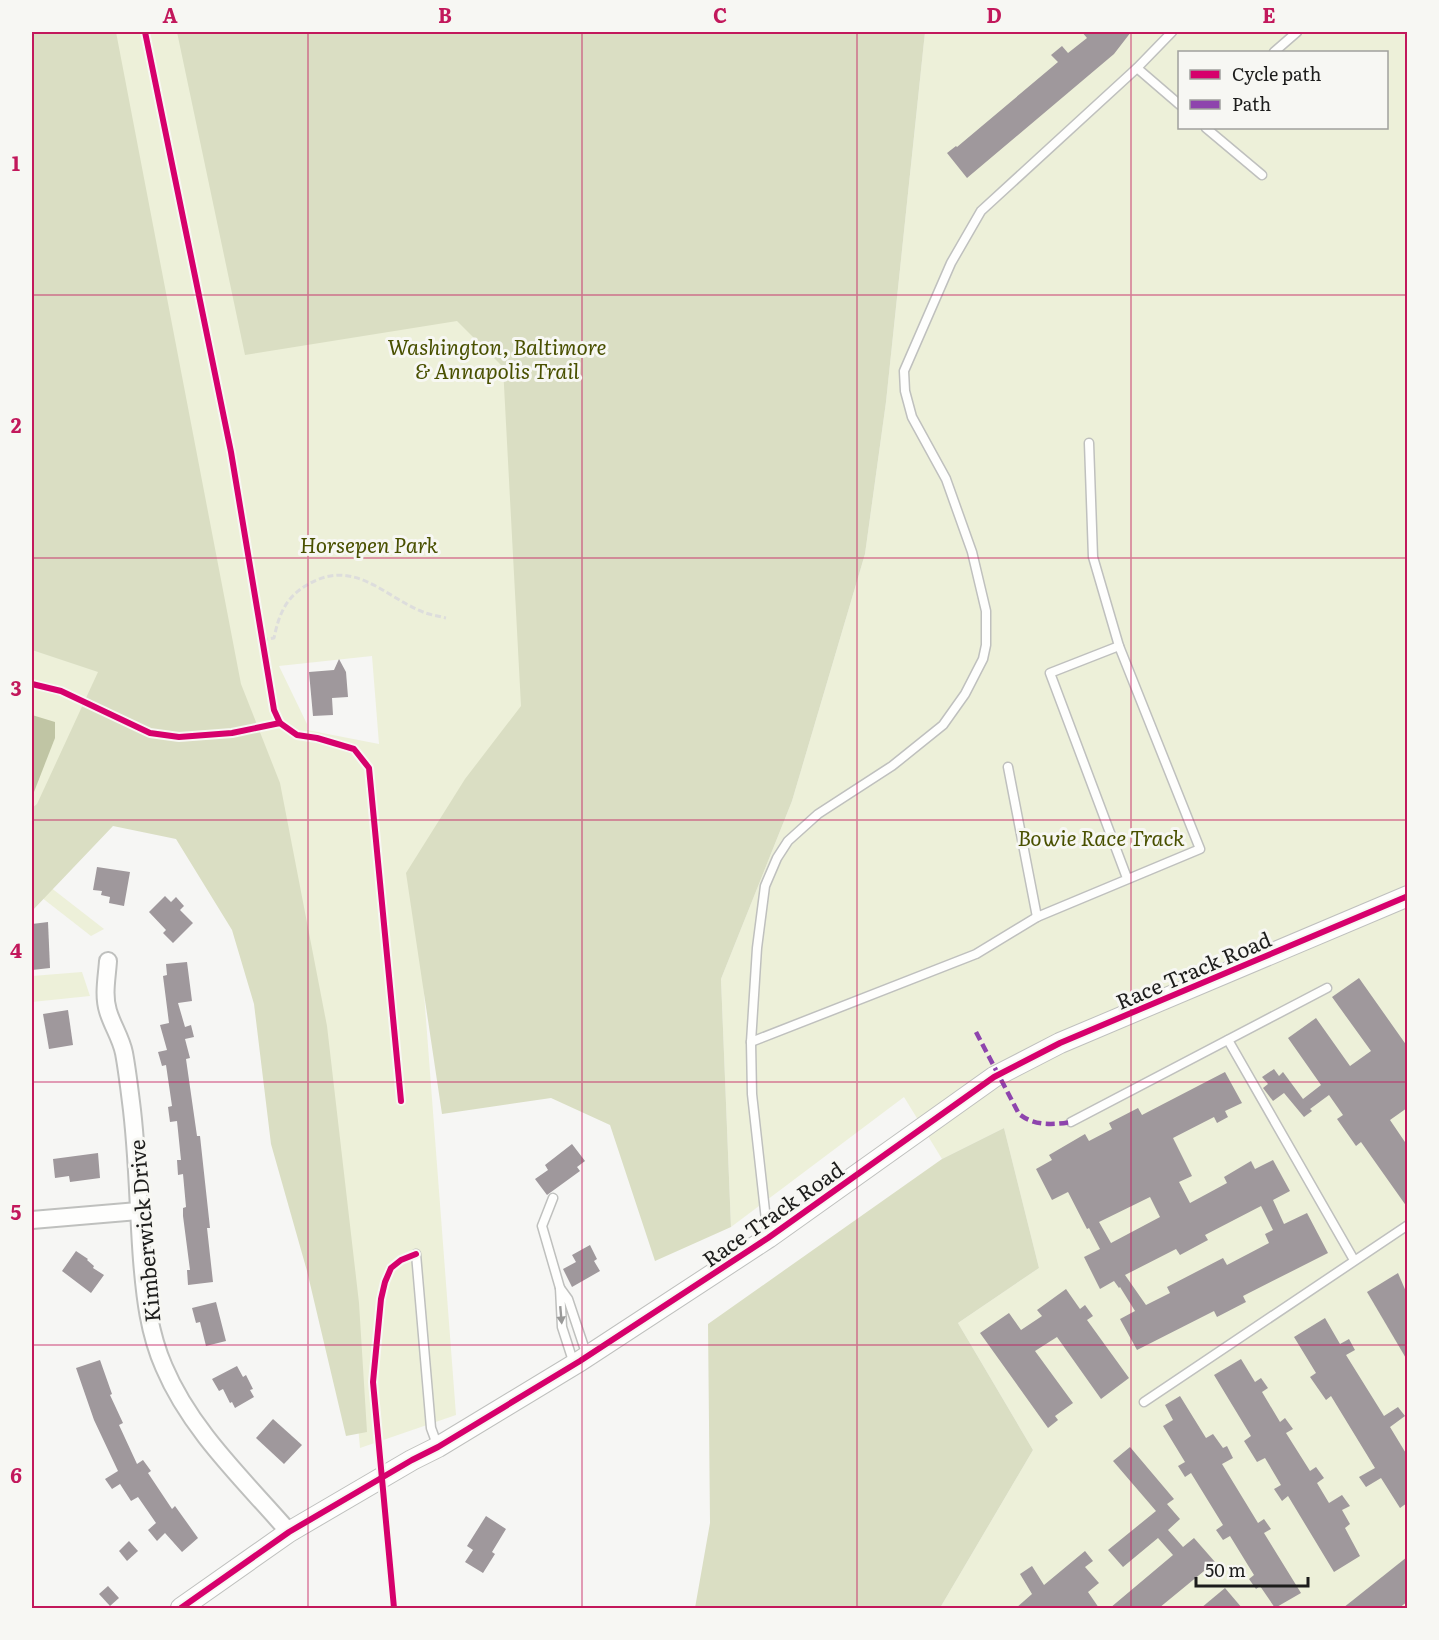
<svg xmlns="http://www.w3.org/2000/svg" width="1439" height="1640" viewBox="0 0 1439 1640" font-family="Literata,serif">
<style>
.green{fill:#edf0d9;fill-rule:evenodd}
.forest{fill:#dadec3}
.water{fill:#c0c5a4}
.building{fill:#9f989c;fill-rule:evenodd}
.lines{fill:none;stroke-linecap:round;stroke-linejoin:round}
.service-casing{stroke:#bfc0be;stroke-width:11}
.minor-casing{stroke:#bfc0be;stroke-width:20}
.tertiary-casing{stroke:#bfc0be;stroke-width:22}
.path{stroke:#dddddc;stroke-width:3;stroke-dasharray:6 3;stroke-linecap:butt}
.service{stroke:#fefefd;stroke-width:8}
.minor{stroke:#fefefd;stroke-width:16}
.tertiary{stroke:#fefefd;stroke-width:20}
.quiet{stroke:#8e44ad;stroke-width:4.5;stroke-dasharray:9 4.5;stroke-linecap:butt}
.cycleway-casing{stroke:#f7f7f3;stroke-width:10}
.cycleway{stroke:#d6006c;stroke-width:6}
.oneway{fill:#999998}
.grid{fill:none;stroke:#c2185b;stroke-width:1.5;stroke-opacity:0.55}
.labels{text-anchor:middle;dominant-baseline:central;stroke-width:6;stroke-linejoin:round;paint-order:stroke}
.park-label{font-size:21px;font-style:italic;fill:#495000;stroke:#f7f7f3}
.street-label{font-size:21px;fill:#1d1d1c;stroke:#f7f7f3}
.neatline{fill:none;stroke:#c2185b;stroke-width:2}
.grid-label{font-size:20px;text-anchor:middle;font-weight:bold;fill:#c2185b}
</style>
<rect width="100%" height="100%" fill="#f6f6f4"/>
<g class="green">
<path d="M32 32H827L820 598 417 901 456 1415 360 1448 332 1139 282 975 147 788 32 852ZM372 656 379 744 307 730V724L279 666Z"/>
<path d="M925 32H1407V1608H940L1033 1450 958 1323 1039 1268 1004 1128 942 1159 904 1097 731 1227 721 979 792 801 865 554 886 402ZM1180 52H1386V128H1180Z"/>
<path d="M32 873 104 929 91 936 32 890Z"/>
<path d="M82 972 90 996 32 1002V976Z"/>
</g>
<g class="forest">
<path d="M32 32H116L241 684 280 783 327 1026 359 1303 367 1432 346 1436 307 1271 271 1144 254 1004 232 930 176 839 113 826 32 911V808L37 804 98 672 32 650Z"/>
<path d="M177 32H925L886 402 865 554 792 801 721 979 731 1227 655 1261 610 1125 551 1098 442 1114 406 873 465 779 521 706 503 367 457 321 245 355Z"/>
<path d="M1004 1128 1039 1268 958 1323 1033 1450 940 1608H695L710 1523 708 1324 942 1159Z"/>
</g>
<path class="water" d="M32 715 55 722V738L34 792 32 794Z"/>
<g class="building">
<path d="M1082 32H1131L1114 54 967 178 947 153 956 146 957 147 1058 62 1051 55 1062 46 1068 53 1087 38Z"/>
<path d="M339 659 346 672 348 697 332 698 333 715 313 716 309 672 334 670Z"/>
<path d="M97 867 130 872 124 906 109 903 110 897 101 895 102 891 93 890Z"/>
<path d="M165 896 171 902 176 897 184 906 180 910 193 923 173 943 163 933 166 930 149 912Z"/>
<path d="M48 922 50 968 32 970V924Z"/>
<path d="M187 962 192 1001 178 1003 185 1027 191 1025 194 1037 185 1039 190 1058 186 1059 197 1136H200L210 1228H207L213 1282 188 1285 187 1270H190L183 1216V1208L186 1207 183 1174 178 1175 177 1160H181L177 1121 170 1122 168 1107 172 1106 166 1065 162 1066 158 1052 167 1050 160 1025 169 1023 163 976 167 975 166 964Z"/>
<path d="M1359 978 1407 1046V1108L1390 1120 1407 1145V1207L1361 1142 1356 1146 1337 1119 1343 1115 1329 1095 1310 1109 1312 1111 1304 1117 1284 1093 1273 1101 1263 1088 1268 1084 1262 1077 1274 1069 1279 1076 1283 1072 1303 1099 1321 1085 1288 1038 1316 1018 1350 1066 1371 1051 1332 997Z"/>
<path d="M68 1010 73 1045 49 1049 43 1014Z"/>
<path d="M1225 1072 1242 1103 1225 1111 1228 1117 1217 1123 1214 1117 1173 1138 1192 1176 1179 1182 1190 1203 1227 1183 1224 1177 1251 1161 1255 1169 1273 1160 1290 1191 1273 1200 1284 1224 1307 1213 1328 1253 1243 1296 1246 1302 1217 1317 1214 1311 1137 1350 1120 1319 1135 1311 1120 1287 1119 1288 1114 1281 1100 1289 1084 1257 1100 1249 1089 1228 1087 1229 1068 1192 1052 1200 1036 1169 1052 1160 1049 1155 1085 1134 1089 1141 1112 1129 1109 1123 1138 1108 1142 1115ZM1150 1197 1160 1217 1111 1243 1099 1222ZM1261 1206 1273 1230 1265 1234 1269 1243 1227 1265 1223 1258 1167 1287 1170 1293 1146 1305 1125 1275 1176 1249 1180 1255 1208 1240 1205 1235Z"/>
<path d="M572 1144 585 1161 577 1167 580 1171 547 1195 535 1179 548 1170 545 1165Z"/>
<path d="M98 1153 100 1178 70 1182 69 1176 55 1178 53 1159Z"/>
<path d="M590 1245 597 1259 594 1261 600 1271 572 1287 563 1269 576 1262 572 1255Z"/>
<path d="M76 1251 88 1259 87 1260 94 1266 93 1268 104 1275 91 1293 62 1271Z"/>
<path d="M1398 1273 1407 1294V1360L1367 1292Z"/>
<path d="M1066 1289 1080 1309 1085 1305 1093 1316 1087 1320 1129 1378 1101 1399 1057 1337 1035 1351 1073 1403 1055 1416 1058 1420 1048 1428 980 1333 1009 1313 1021 1330 1042 1316 1037 1310Z"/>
<path d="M216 1302 226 1341 206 1346 200 1322 196 1323 192 1308Z"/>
<path d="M1325 1318 1340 1344 1349 1339 1355 1350 1346 1355 1384 1416 1398 1407 1405 1416 1390 1427 1407 1455V1503L1400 1508 1381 1478 1366 1487 1359 1477 1375 1468 1331 1396 1326 1400 1310 1377 1316 1373 1294 1337Z"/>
<path d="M1241 1359 1255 1382 1261 1378 1268 1388 1262 1392 1280 1422 1285 1418 1293 1429 1286 1433 1310 1471 1316 1467 1324 1478 1317 1483 1329 1503 1342 1495 1350 1506 1342 1510 1350 1524 1345 1528 1360 1556 1334 1572 1288 1496 1282 1501 1274 1489 1281 1485 1265 1458 1257 1462 1244 1441 1251 1436 1214 1375Z"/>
<path d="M100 1360 112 1394 110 1395 123 1423 119 1425 137 1464 143 1460 151 1471 148 1473 172 1509 175 1506 198 1538 182 1552 165 1533 157 1541 148 1530 156 1523 138 1497 131 1501 120 1484 112 1489 105 1479 118 1471 94 1420 76 1368Z"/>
<path d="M237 1366 243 1377 246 1375 253 1389 250 1390 254 1397 235 1408 232 1402 230 1403 223 1389 219 1391 212 1379Z"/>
<path d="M1180 1396 1206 1438 1213 1434 1223 1448 1227 1446 1233 1458 1222 1464 1258 1523 1264 1519 1271 1529 1264 1533 1301 1593 1275 1608 1260 1586 1256 1589 1249 1579 1254 1575 1230 1536 1223 1540 1216 1530 1223 1525 1191 1473 1185 1477 1178 1466 1185 1462 1163 1426 1173 1420 1165 1405Z"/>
<path d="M273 1419 302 1445 284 1464 256 1438Z"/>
<path d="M1130 1447 1174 1499 1167 1504 1180 1519 1168 1530 1183 1547 1194 1538 1215 1562 1159 1608H1110L1173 1555 1158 1538 1123 1567 1108 1550 1156 1511 1113 1461Z"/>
<path d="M486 1516 506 1529 492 1552 495 1554 483 1573 465 1562 473 1550 467 1546Z"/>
<path d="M129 1541 138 1551 127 1561 119 1551Z"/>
<path d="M1085 1551 1093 1561 1085 1567 1099 1583 1088 1592 1099 1608H1016L1032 1594 1020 1574 1032 1566 1044 1585Z"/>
<path d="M1407 1557V1602L1399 1608H1343Z"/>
<path d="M108 1586 119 1598 110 1606 99 1594Z"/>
<path d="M1225 1588 1242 1608H1201Z"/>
</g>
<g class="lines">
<g class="service-casing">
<g id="service">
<path d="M1274 52 1297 32"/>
<path d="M1137 68 1180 105"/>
<path d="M1206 128 1262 175"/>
<path d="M1089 443 1093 557 1119 646"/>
<path d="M1008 767 1037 917"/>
<path d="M1228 1040 1354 1260"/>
<path d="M751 1042 976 954 1037 917 1200 849 1119 646 1050 673 1127 878"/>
<path d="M1071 1122 1327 988"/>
<path d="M553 1198 542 1226 560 1288"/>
<path d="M768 1238 752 1094 751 1042 757 948 765 886 777 858 788 841 818 814 892 766 943 725 965 694 983 659 986 645V611L972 552 946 479 912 417 905 391 904 371 951 263 981 211 1137 68 1172 32"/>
<path d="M416 1254 431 1428 438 1447"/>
<path d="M574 1364 562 1327 560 1288 568 1299 587 1356"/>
<path d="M1144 1402 1408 1225"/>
</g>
</g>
<g class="minor-casing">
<g id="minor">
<path d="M108 961C107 977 103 995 108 1011 112 1025 121 1038 124 1053 127 1069 129 1086 131 1102 138 1155 138 1208 142 1260 145 1297 149 1333 164 1367 191 1431 244 1480 289 1532"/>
<path d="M32 1220 138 1211"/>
</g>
</g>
<g class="tertiary-casing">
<path id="tertiary" d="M181 1608 289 1532 412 1460 438 1447 580 1361 768 1238 994 1077 1060 1043 1408 896"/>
</g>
<path class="path" d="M262 640 274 638C279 614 286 597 307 585 354 557 383 596 423 612 430 615 438 616 446 618"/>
<use href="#service" class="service"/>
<use href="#minor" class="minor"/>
<use href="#tertiary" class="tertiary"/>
<path class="quiet" d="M976 1032 1019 1114C1034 1126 1053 1125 1071 1122"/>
<g class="cycleway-casing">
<g id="cycleway">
<path d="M145 32 231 452 274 710 280 723"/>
<path d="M32 684 61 691 150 733 179 737 232 733 280 723 297 735 317 738 354 749 369 768 401 1101"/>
<path d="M181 1608 289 1532 412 1460 438 1447 580 1361 768 1238 994 1077 1060 1043 1408 896"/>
<path d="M394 1608 373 1382 381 1299 385 1282 391 1268 401 1260 416 1254"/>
</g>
</g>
<use href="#cycleway" class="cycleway"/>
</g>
<defs><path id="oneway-solid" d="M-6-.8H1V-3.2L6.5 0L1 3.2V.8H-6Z" transform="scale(1.5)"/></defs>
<use class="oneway" href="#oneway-solid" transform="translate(561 1315) rotate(85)"/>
<path class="grid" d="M308 32V1608M582 32V1608M857 32V1608M1131 32V1608M32 295H1408M32 558H1408M32 820H1408M32 1082H1408M32 1345H1408"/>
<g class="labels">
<g class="park-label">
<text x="497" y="345">Washington, Baltimore<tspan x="497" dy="24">&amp; Annapolis Trail</tspan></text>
<text x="369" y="543">Horsepen Park</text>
<text x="1101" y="836">Bowie Race Track</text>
</g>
<g class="street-label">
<text transform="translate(1193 969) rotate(-23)">Race Track Road</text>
<text transform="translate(772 1213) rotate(-35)">Race Track Road</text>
<text transform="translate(143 1231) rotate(-95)">Kimberwick Drive</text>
</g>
</g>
<rect width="1439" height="1640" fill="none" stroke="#f7f7f3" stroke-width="66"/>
<rect x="1178" y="51" width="210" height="78" fill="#f7f7f3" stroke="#a0a09d" stroke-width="1.5"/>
<rect x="1190" y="70" width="30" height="9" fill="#d6006c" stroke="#a0a09d" stroke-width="1.5"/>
<text x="1232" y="81" font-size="18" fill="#1d1d1c">Cycle path</text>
<rect x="1190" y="100" width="30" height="9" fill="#8e44ad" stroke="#a0a09d" stroke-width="1.5"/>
<text x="1232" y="111" font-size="18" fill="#1d1d1c">Path</text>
<path d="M1196 1577v9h112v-9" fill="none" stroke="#1d1d1c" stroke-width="3"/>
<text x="1205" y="1577" font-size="18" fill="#1d1d1c" stroke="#f7f7f3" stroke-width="4.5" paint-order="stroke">50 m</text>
<rect x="33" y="33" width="1373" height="1574" class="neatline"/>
<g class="grid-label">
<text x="170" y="23">A</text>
<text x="445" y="23">B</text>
<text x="720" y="23">C</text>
<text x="994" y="23">D</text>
<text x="1269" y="23">E</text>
<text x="16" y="171">1</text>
<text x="16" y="433">2</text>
<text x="16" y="696">3</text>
<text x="16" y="958">4</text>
<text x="16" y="1220">5</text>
<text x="16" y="1483">6</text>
</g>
</svg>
